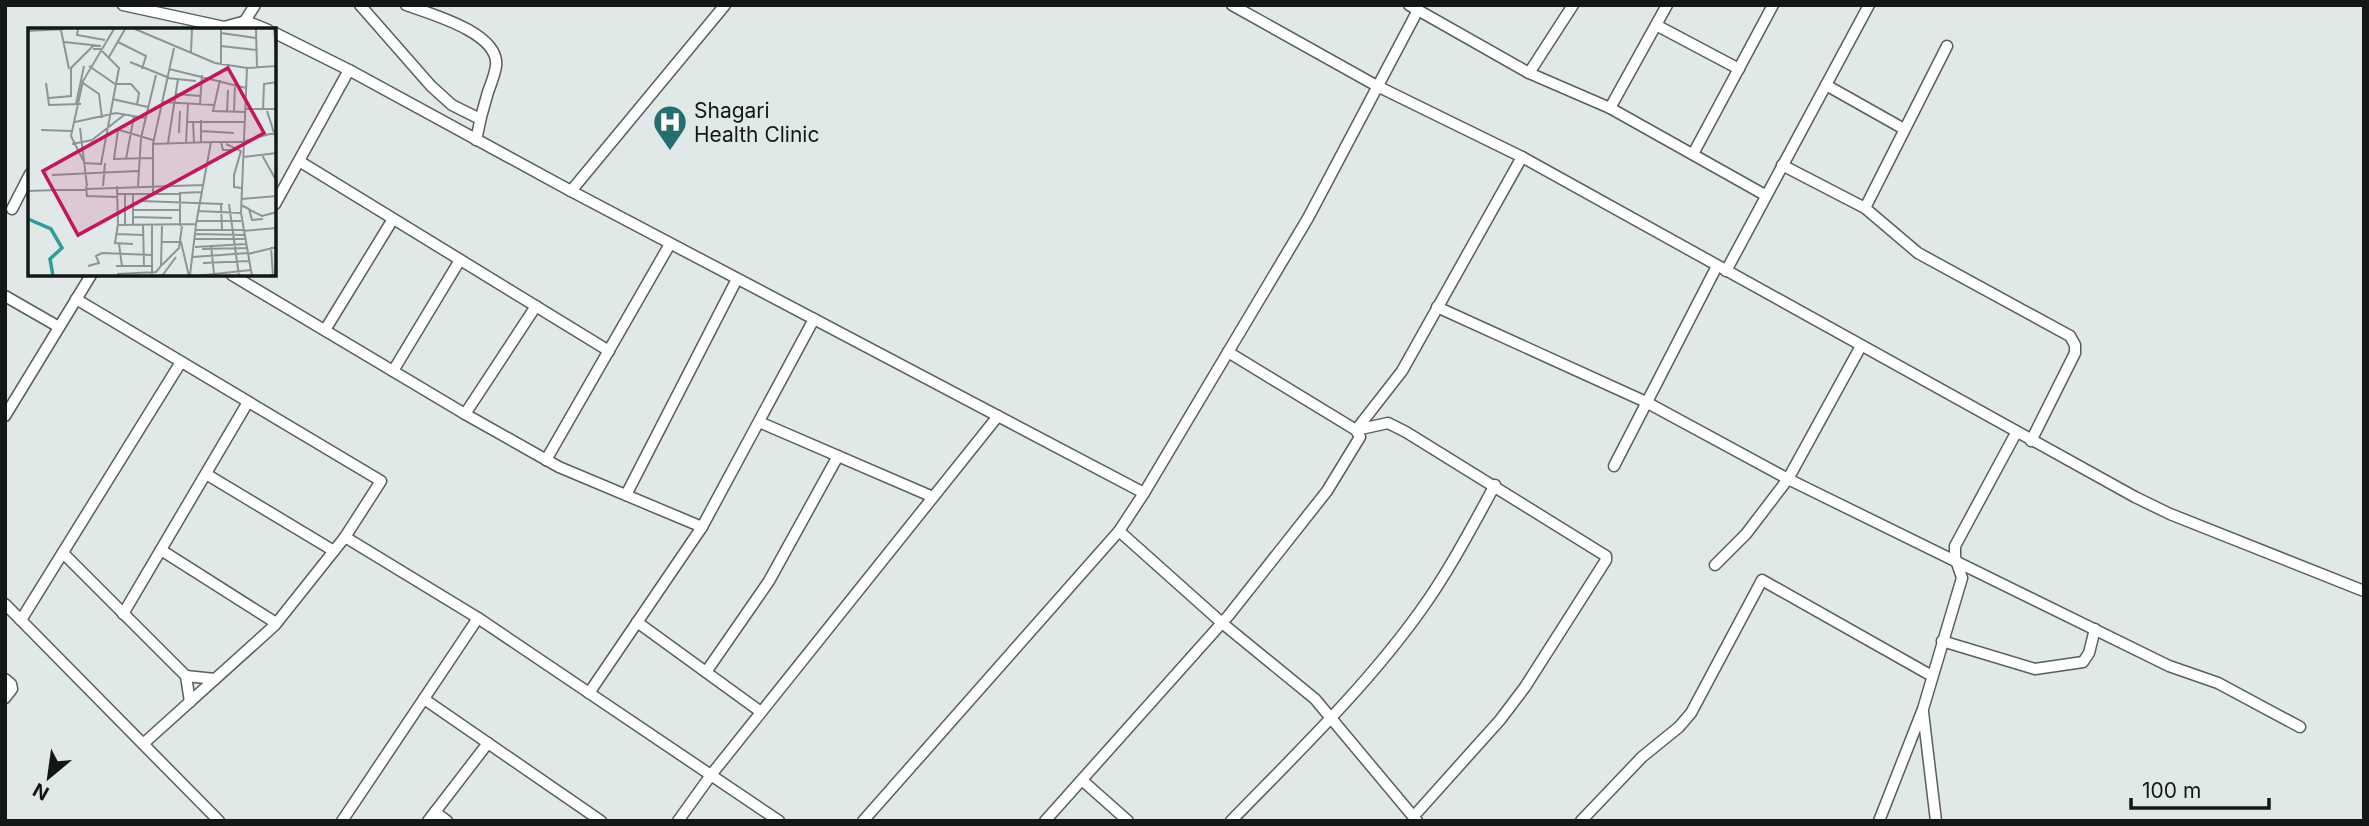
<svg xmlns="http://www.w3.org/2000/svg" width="2369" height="826" viewBox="0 0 2369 826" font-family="Inter,sans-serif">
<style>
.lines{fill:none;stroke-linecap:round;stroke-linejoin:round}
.street-casing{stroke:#595e5e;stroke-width:13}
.street{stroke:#fff;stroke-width:10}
.labels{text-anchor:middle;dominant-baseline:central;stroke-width:5;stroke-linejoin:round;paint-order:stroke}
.poi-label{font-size:21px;fill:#141717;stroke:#e1e8e8;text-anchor:start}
.inset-river{fill:none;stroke:#2f9c99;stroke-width:3.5}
.inset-road{fill:none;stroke:#8f9494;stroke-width:2}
.view{fill:#c2185b;fill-opacity:0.15;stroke:#c2185b;stroke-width:3.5}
.inset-edge{fill:none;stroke:#141717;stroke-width:3.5}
</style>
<rect width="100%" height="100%" fill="#e1e8e8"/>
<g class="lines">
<g class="street-casing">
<g id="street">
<path d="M123 5 224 27 246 21 268 30"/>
<path d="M360 5 431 86 452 105 480 119"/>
<path d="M406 5C431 14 500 33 496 66 495 74 491 84 488 92 483 108 479 124 476 140"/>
<path d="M725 5 571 191 1144 493 1119 531 863 821"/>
<path d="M1232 5 1377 86 1522 157 2135 497 2170 514 2364 591"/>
<path d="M1409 5 1529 73 1610 108 1765 195"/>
<path d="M243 24 255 5"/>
<path d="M1656 25 1739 69"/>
<path d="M275 33 349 70 571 191"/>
<path d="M1529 73 1573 5"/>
<path d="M1826 85 1904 129"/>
<path d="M1610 108 1667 5"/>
<path d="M1693 154 1773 5"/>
<path d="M299 161 609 351"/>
<path d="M1782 165 1865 208 1918 253 2070 336 2075 345V353L2031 441"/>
<path d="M275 204 349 70"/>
<path d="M1865 208 1947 46"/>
<path d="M12 209 30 174"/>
<path d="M1726 271 1869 5"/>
<path d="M232 275 465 414 559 467 702 527"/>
<path d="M5 296 59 327"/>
<path d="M76 299 381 481 345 537 275 625 143 744"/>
<path d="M1437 307 1646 402 1788 479 2169 666 2218 683 2300 727"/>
<path d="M325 330 393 219"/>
<path d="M1228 352 1356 430 1388 423 1406 432 1606 556V560L1525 687 1500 720 1414 816"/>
<path d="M393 371 460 260"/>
<path d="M465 414 536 306"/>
<path d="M5 416 91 275"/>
<path d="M759 422 933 497"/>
<path d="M546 460 670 244"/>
<path d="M1614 466 1717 266"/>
<path d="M206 474 334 551"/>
<path d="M1144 493 1308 218 1418 10"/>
<path d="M626 495 737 279"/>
<path d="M1119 531 1222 623 1315 699 1417 821"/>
<path d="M345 537 478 618 779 821"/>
<path d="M161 550 276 623"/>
<path d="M63 553 186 676 190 702"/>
<path d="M1715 565 1746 534 1788 479 1861 346"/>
<path d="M5 604 219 821"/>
<path d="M123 614 248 402"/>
<path d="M21 620 181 362"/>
<path d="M637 622 761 712"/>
<path d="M1942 641 2035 669 2083 662 2089 653 2095 629"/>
<path d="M706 672 769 581 838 456"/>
<path d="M186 676 215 679"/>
<path d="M5 679 11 684 12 689 5 698"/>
<path d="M589 693 702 527 814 319"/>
<path d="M424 699 601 821"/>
<path d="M1923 712 1936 821"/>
<path d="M1083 781 1128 821"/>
<path d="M435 812 447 821"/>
<path d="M342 821 478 618"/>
<path d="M428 821 488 743"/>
<path d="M678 821 711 775 998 416"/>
<path d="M1045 821 1229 615 1327 491 1360 437 1356 430 1402 371 1522 157"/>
<path d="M1231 821C1297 753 1366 687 1421 610 1449 571 1472 527 1495 485"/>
<path d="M1581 821 1642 757 1679 727 1691 713 1762 580 1932 676"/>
<path d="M1879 821 1923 709 1962 578 1955 557V546L2016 433"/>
</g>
</g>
<use href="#street" class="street"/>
</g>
<defs>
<g id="hospital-pin" transform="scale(1.75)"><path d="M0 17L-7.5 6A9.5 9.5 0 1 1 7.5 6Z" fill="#246f6d" stroke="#e1e8e8"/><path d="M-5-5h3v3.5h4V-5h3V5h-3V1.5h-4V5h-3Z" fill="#fff"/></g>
</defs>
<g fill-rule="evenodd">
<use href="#hospital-pin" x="670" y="122"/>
</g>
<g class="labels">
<g class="poi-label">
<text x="694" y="110">Shagari<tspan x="694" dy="24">Health Clinic</tspan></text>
</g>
</g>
<g transform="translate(28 28)">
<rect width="248" height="248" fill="#e1e8e8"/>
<path class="inset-river" d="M0 191 23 201 34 220 22 231 25 248"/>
<path class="inset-road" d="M50 1 49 7 77 12M107 1 187 35 219 40 249 38M193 1V36M228 1 229 40M246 1 248 23M33 2 41 41M0 3 37 1M193 5 228 10M36 14 73 18M90 14 118 28 114 41M193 18 229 22M163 24 164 1M81 29 97 1M102 34 139 49M61 38 87 56H103L111 65 109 77M219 40 213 185 224 248M141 41 218 60M139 50 168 53M192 52 185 83 217 84M18 55 21 77 53 76M55 55 71 66 74 90M148 66 172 68M21 70 43 68V40L66 17M84 71 120 79M134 74 186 77M48 76 56 38M172 77 174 47M217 81H249M235 82 236 56 249 54M239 83 249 114M199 84 200 62M206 84 207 57M165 93 166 115M47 94 88 85 117 90M158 94H217M52 100 59 158M88 101 125 112M13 102 44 103M90 102 86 131 125 130M173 103 206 105M151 105 152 83M173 114V92M183 114H214L249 104M193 114 195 122H208M140 115 150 51M158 115 160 76M44 116 64 112 96 87M198 116 213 123 206 147V159L213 160M234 127 249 154M215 129 249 125M98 131 106 88M55 132 43 108 55 53 86 1M55 135 73 136 91 40 72 21H65M24 147 110 143M58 158 59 168 89 169M75 158 77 135M89 158 90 197 168 196 183 114 125 116 146 20M110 158 113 110 128 47M0 163 175 157M125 165V116M152 165 174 164M89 166H152M97 166V197M105 166V197M213 171 249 168M113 173 195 176M193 176 194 202M201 176 211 248M213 177 221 181 224 192 235 191M105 182H152M222 182 234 188 249 184M170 183 213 185M105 189 144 190M169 193H213M90 196 87 215 105 216M115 197 116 238M152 198V164M168 202H215M215 203 249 200M88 206 115 207M167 206 216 207M167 211H217M134 214H153L161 248M91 216 94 238M183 217 186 246M167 219 218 216M243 219 245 248M174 221 219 220M220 226 249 219M165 229 220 225M175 235 221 233M134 237 151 220 154 198M60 238 71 235 68 228 74 225 124 227M88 238H124M89 246 128 244 133 238 134 198M162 247 168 197M124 248V197M134 248 148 229M168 248 223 242"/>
<path class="view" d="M200 40 236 105 50 207 15 143Z"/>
<rect width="248" height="248" class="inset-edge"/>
</g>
<rect width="2369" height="826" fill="none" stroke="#141717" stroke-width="14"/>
<g transform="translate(49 777) rotate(209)" stroke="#e1e8e8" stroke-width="5" paint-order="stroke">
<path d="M0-5L12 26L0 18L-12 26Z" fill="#141717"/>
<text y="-10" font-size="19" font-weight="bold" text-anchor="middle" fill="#141717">N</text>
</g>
<path d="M2131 798v10h138v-10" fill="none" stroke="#141717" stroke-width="3.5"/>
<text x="2142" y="798" font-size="21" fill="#141717" stroke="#e1e8e8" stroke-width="5" paint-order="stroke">100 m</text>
</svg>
